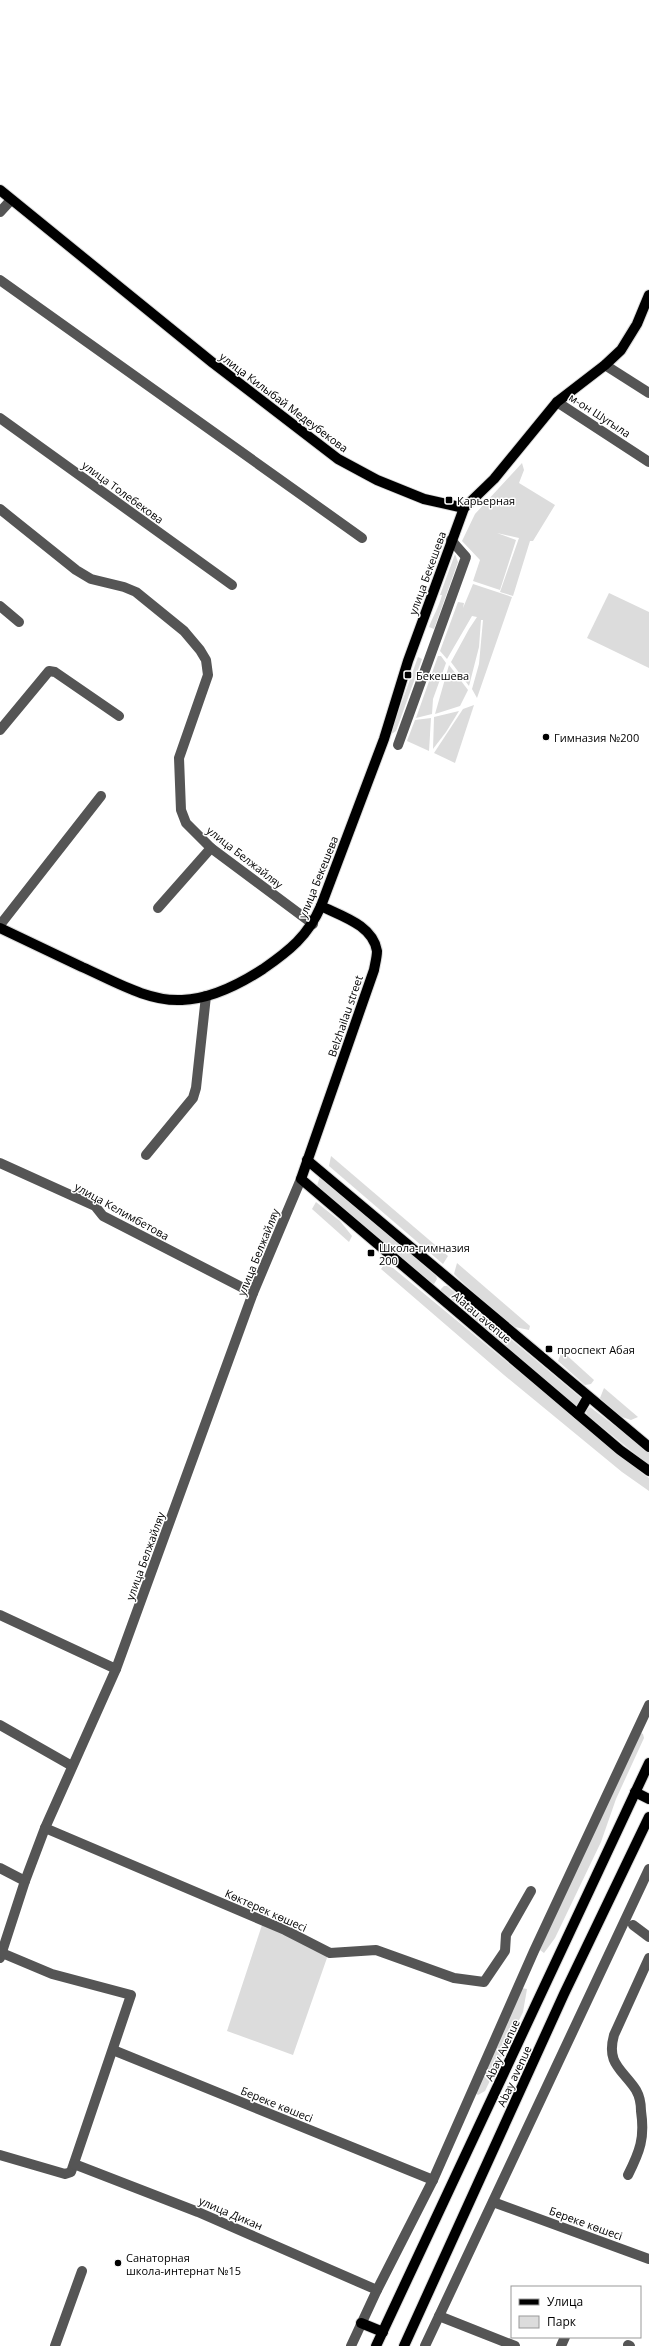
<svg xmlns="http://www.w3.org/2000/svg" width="649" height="2346" viewBox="0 0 649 2346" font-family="'Open Sans',sans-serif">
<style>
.green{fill:#dcdcdc}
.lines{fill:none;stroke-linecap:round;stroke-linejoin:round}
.major-casing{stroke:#dbdbdb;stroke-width:12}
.minor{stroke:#555;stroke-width:10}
.major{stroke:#000;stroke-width:10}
.poi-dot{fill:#000;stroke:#fff;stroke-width:1.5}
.labels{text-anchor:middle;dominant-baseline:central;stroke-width:3;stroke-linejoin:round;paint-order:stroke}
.street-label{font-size:11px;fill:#000;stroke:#fff}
.poi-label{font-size:11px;fill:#000;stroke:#fff;text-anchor:start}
</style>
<rect width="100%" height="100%" fill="#fff"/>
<g class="green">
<path d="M522 463 524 470 519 483 555 505 533 541H530L513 596 500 592 519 538 497 533 516 540 500 590 473 581 480 560 462 541 475 514Z"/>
<path d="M455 554 458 562 434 629 429 627C433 616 439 607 442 595H440Z"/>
<path d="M473 584 512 597 477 698 472 689 479 664 483 620H481L479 647 469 686 451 662 469 629 477 617 472 616 447 659 440 651 458 602 464 603 463 608Z"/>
<path d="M609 593 649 612V668L587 638Z"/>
<path d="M438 656H441L446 663 433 699 432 714 416 718Z"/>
<path d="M418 657 422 659 396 731 390 735Z"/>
<path d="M449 665 468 690 460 706 435 714Z"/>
<path d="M474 705 455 763 434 753 463 709Z"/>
<path d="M459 711 446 732 433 749 434 717Z"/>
<path d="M431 718 429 751 407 741 415 720Z"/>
<path d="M331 1156 448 1256 443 1264 329 1166Z"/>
<path d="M320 1176 436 1276 437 1279 434 1284 430 1283 317 1186Z"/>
<path d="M316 1202 340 1221 352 1236 349 1242 312 1209Z"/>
<path d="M457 1263 530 1326 529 1330 510 1326 460 1280 454 1274Z"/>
<path d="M384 1265 393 1268 643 1474 649 1478V1491L622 1472 504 1375 381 1269Z"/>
<path d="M444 1286H447L580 1397 582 1400 578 1405H574L441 1293V1289Z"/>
<path d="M562 1351 594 1380 591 1384 585 1385 558 1361Z"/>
<path d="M604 1388 638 1417 631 1420 619 1416 600 1398Z"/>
<path d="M590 1407 649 1452V1465L587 1415 586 1411Z"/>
<path d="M641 1733 643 1734 644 1738 616 1799 601 1842 555 1938 544 1953 540 1950 553 1919Z"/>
<path d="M263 1922 328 1955 293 2055 227 2031Z"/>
<path d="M522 1988 527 1989 523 2012 485 2091 478 2095 475 2093Z"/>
</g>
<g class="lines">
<g class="major-casing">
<g id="major">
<path d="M0 190 213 363 338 459 377 480 424 499 464 508"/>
<path d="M321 906C341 916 373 925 377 951 377 957 375 964 374 970L301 1179 620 1450 649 1471"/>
<path d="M0 928C27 941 55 954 82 967 112 980 148 1002 182 1000 210 999 240 984 263 969 289 951 308 936 321 906L384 739 408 661 464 508 494 479 557 402 605 365 621 350 637 324 649 295"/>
<path d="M307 1160 649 1447"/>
<path d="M578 1414 588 1397"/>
<path d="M635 1792 649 1799"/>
<path d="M361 2323 383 2332"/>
<path d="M376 2346 649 1763"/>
<path d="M404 2346 564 1994 649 1817"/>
</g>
</g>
<g class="minor">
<path d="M0 212 11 200"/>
<path d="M0 280 362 538"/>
<path d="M605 365 649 393"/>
<path d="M557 402 649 462"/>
<path d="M0 418 232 585"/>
<path d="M0 509 76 570 91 579 124 587 136 592 184 631 200 650 206 660 208 675 179 758 181 810 186 823 211 848 313 924"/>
<path d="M0 606 19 622"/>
<path d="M0 730 49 671 55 672 119 716"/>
<path d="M398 745 466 557 451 540"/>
<path d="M158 908 211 848"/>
<path d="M0 925 101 796"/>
<path d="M146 1155 193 1098 196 1088 206 996"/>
<path d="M0 1163 95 1206 103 1216 253 1293"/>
<path d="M0 1615 116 1669"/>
<path d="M0 1725 72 1766"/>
<path d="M45 1828 285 1930 330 1953 376 1950 454 1978 484 1982 505 1951 506 1935 531 1891"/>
<path d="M0 1868 25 1881"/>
<path d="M633 1925 649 1937"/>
<path d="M0 1958 25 1881 45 1828 116 1669 253 1293 301 1179"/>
<path d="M113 2050 433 2180"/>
<path d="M0 2155 65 2174 71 2172 131 1995 52 1974 2 1953"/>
<path d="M74 2164 198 2212 377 2290"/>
<path d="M628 2175C640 2151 645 2138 641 2111 641 2104 640 2097 636 2090 622 2069 606 2064 614 2035L649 1958"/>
<path d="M493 2202 649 2259"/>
<path d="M439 2316 515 2346"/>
<path d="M628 2345 630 2346"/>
<path d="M55 2346 82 2271"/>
<path d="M351 2346 377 2290 433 2180 534 1951 649 1705"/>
<path d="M425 2346 649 1869"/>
<path d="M561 2346 565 2337"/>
</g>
<use href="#major" class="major"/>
</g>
<g class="poi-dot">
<rect x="445" y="496" width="8" height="8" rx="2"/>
<rect x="404" y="671" width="8" height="8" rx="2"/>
<circle cx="546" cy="737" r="4"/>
<rect x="367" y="1249" width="8" height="8" rx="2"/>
<rect x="545" y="1345" width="8" height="8" rx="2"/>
<circle cx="118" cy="2263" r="4"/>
</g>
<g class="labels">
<g class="street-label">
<text transform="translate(284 402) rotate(37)">улица Килыбай Медеубекова</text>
<text transform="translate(600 415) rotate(33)">м-он Шугыла</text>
<text transform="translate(123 492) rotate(36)">улица Толебекова</text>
<text transform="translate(427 573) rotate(-70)">улица Бекешева</text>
<text transform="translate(245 857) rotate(38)">улица Белжайляу</text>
<text transform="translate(318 877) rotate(-68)">улица Бекешева</text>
<text transform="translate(345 1016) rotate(-71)">Belzhailau street</text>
<text transform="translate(122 1211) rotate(29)">улица Келимбетова</text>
<text transform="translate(258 1252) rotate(-68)">улица Белжайляу</text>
<text transform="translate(482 1317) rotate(40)">Alatau avenue</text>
<text transform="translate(145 1556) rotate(-70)">улица Белжайляу</text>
<text transform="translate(266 1910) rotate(24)">Көктерек көшесі</text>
<text transform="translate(502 2050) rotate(-65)">Abay Avenue</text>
<text transform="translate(514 2076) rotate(-65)">Abay avenue</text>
<text transform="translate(277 2104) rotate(22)">Береке көшесі</text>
<text transform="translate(231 2213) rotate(23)">улица Дикан</text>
<text transform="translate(586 2223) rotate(20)">Береке көшесі</text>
</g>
<g class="poi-label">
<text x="457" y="500">Карьерная</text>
<text x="416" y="675">Бекешева</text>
<text x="554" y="737">Гимназия №200</text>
<text x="379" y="1247">Школа-гимназия<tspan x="379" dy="13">200</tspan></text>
<text x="557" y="1349">проспект Абая</text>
<text x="126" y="2257">Санаторная<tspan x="126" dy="13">школа-интернат №15</tspan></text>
</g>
</g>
<rect x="511" y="2286" width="130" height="52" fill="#ffffff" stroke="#999999"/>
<rect x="519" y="2299" width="20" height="6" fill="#000000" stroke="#999999"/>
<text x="547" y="2306" font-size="12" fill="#000000">Улица</text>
<rect x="519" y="2316" width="20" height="12" fill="#dcdcdc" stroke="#999999"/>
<text x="547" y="2326" font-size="12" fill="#000000">Парк</text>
</svg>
